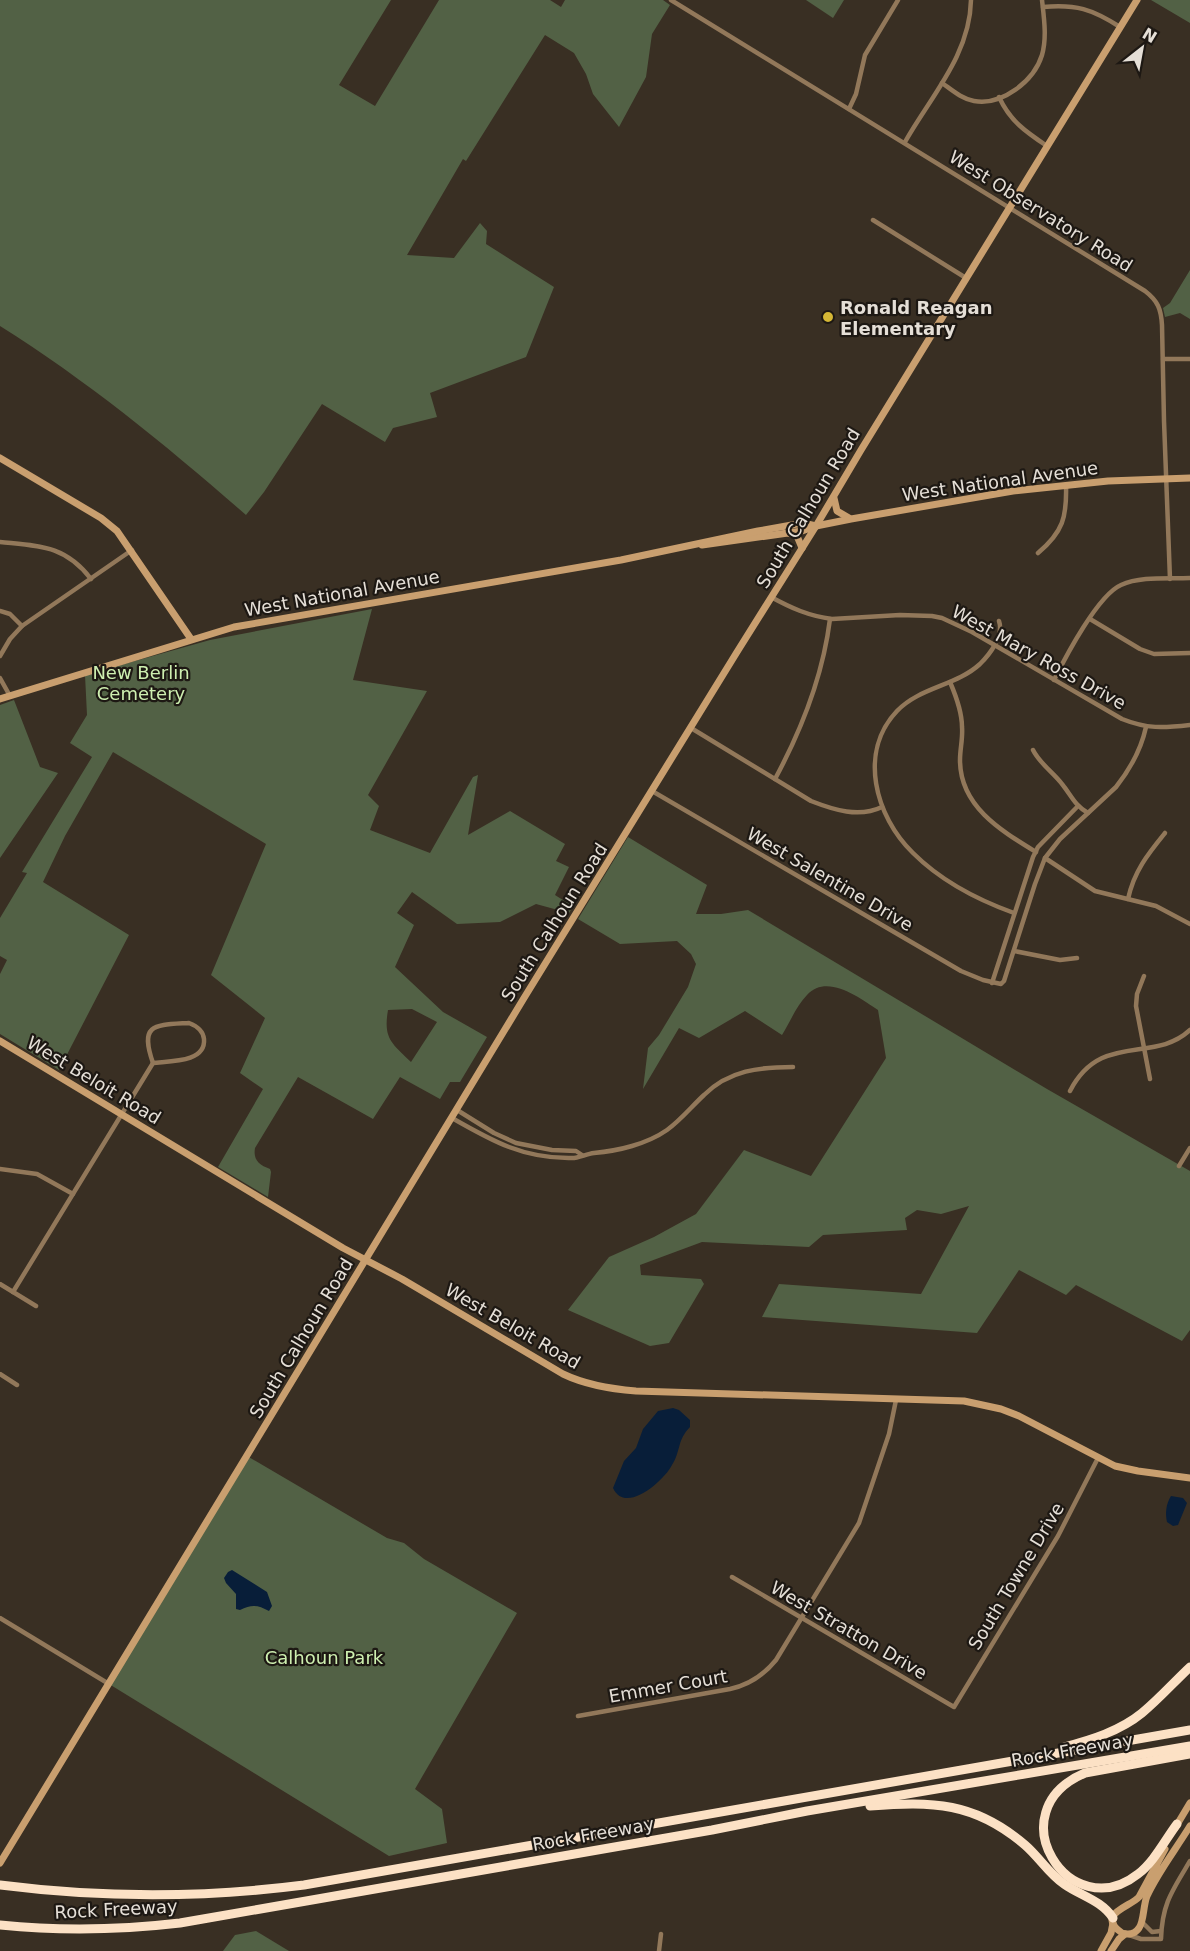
<svg xmlns="http://www.w3.org/2000/svg" width="1190" height="1951" viewBox="0 0 1190 1951" font-family="'DejaVu Sans',sans-serif">
<style>
.green{fill:#526145;fill-rule:evenodd}
.water{fill:#081e39}
.lines{fill:none;stroke-linecap:round;stroke-linejoin:round}
.street{stroke:#92785a;stroke-width:4.5}
.secondary{stroke:#c99f6f;stroke-width:7}
.highway{stroke:#fce1c5;stroke-width:9}
.poi-dot{fill:#d4b635;stroke:#1d1813;stroke-width:2}
.labels{text-anchor:middle;dominant-baseline:central;stroke-width:4.5;stroke-linejoin:round;paint-order:stroke}
.street-label{font-size:18px;fill:#e5dfd7;stroke:#1d1813}
.poi-label{font-size:18px;font-weight:bold;fill:#e5dfd7;stroke:#1d1813;text-anchor:start}
.park-label{font-size:18px;fill:#ceefb0;stroke:#1d1813}
</style>
<rect width="100%" height="100%" fill="#392f23"/>
<g class="green">
<path d="M0 0H391L339 85 375 106 439 0H550L561 7 565 0H663L670 5 652 34 646 77 619 127 593 94 586 74 574 53 545 35 466 161 463 159 407 255 454 258 480 223 487 231 486 244 554 287 526 357 430 393 437 417 393 428 385 442 322 404 264 492 246 515C167 446 89 382 0 326Z"/>
<path d="M806 0H844L833 18Z"/>
<path d="M1151 0H1190V23Z"/>
<path d="M1190 270V319L1180 313 1165 317 1163 308 1170 303Z"/>
<path d="M372 609 353 680 427 691 368 795 379 806 370 830 430 853 473 777 478 775 468 835 510 811 565 844 556 861 569 867 555 895 566 902 577 900 569 913 536 904 500 922 457 924 412 892 397 913 414 925 395 967 443 1012 487 1037 460 1082H450L440 1099 400 1077 373 1119 298 1077 255 1148C253 1160 259 1165 270 1169L271 1172 268 1197 218 1167 263 1089 240 1073 265 1018 211 975 266 844 113 752 65 836 43 882 129 935 59 1070 0 1034V974L7 960 0 956V918L27 873 22 872 92 757 70 743 87 715 85 675 210 640ZM412 1009 437 1022 411 1062C392 1043 383 1039 388 1010Z"/>
<path d="M14 700 40 767 58 773 0 858V705Z"/>
<path d="M628 837 707 885 696 914H721L748 910 1047 1089 1190 1171V1330L1182 1341 1076 1285 1066 1295 1019 1270 977 1333 762 1317 779 1284 921 1294 969 1206 941 1214 917 1210 905 1218 907 1230 823 1235 809 1247 702 1242 640 1265 641 1275 701 1279 704 1284 669 1343 650 1346 568 1310 609 1257 654 1237 696 1214 744 1150 811 1176 886 1058 878 1010C860 998 827 973 807 995 797 1005 790 1022 782 1035L745 1011 699 1038 679 1028 643 1089 648 1048 659 1035 688 987 696 964 691 954 677 941 620 944 578 919Z"/>
<path d="M247 1456 387 1538 404 1543 424 1559 517 1613 415 1789 442 1809 447 1843 389 1856 109 1684Z"/>
<path d="M256 1931 289 1951H223L235 1935Z"/>
</g>
<g class="water">
<path d="M673 1408 679 1410 690 1420V1427C677 1440 681 1451 672 1465 664 1481 625 1515 613 1488L624 1461 636 1448 643 1429 658 1411Z"/>
<path d="M1171 1496 1183 1498 1187 1503 1178 1525 1173 1526 1167 1522C1165 1513 1166 1504 1171 1496Z"/>
<path d="M232 1570 267 1592 272 1606 269 1611C258 1605 252 1604 240 1610L236 1609V1594L226 1583 224 1578 228 1572Z"/>
</g>
<g class="lines">
<g class="street">
<path d="M671 0 1145 291C1158 301 1161 309 1162 325L1164 421 1170 579"/>
<path d="M1043 7C1076 4 1092 9 1120 27"/>
<path d="M942 83C952 90 962 99 974 101 1002 106 1034 81 1042 55 1047 38 1044 18 1042 0"/>
<path d="M999 97C1010 121 1026 132 1047 146"/>
<path d="M849 109 856 94 865 55 898 0"/>
<path d="M905 142C931 96 970 55 971 0"/>
<path d="M873 220 966 278"/>
<path d="M1163 359H1190"/>
<path d="M0 542C39 546 65 545 91 579"/>
<path d="M1038 553C1063 532 1067 517 1066 485"/>
<path d="M771 597C791 608 809 616 832 619L900 615 932 616 942 618 972 632 1122 719C1147 729 1163 728 1190 725"/>
<path d="M0 611 10 614 22 626"/>
<path d="M1090 619 1140 649 1154 654 1190 653"/>
<path d="M999 621C1004 636 990 654 980 664 956 686 920 687 897 711 858 752 875 816 913 853 940 880 978 900 1014 913"/>
<path d="M0 656 10 639 22 626 132 550"/>
<path d="M0 678 10 696"/>
<path d="M1054 680C1066 656 1098 595 1121 585 1141 576 1168 579 1190 578"/>
<path d="M950 682C956 696 962 712 962 727 963 738 960 749 960 760 960 806 1000 830 1036 852"/>
<path d="M691 728 811 801C834 810 859 818 882 807"/>
<path d="M1033 750C1040 764 1053 772 1062 784 1071 795 1075 806 1088 813"/>
<path d="M775 779C802 729 823 675 830 619"/>
<path d="M652 791 961 971 983 980 1001 984 1004 981 1035 884 1045 858 1060 839 1116 787C1131 768 1141 750 1146 727"/>
<path d="M1045 858 1095 891 1156 906 1190 924"/>
<path d="M1128 899C1134 871 1148 854 1165 833"/>
<path d="M1014 951 1060 960 1077 958"/>
<path d="M1144 976 1137 994 1136 1006 1150 1079"/>
<path d="M992 983 1033 857 1038 847 1077 807"/>
<path d="M189 1023C197 1026 203 1030 204 1039 206 1063 169 1061 153 1063 139 1023 155 1025 189 1023Z"/>
<path d="M1070 1091C1101 1031 1154 1064 1190 1030"/>
<path d="M457 1110 494 1133 516 1143 552 1150 576 1151 582 1155"/>
<path d="M452 1118C492 1141 524 1159 572 1158 579 1158 586 1154 594 1153 618 1151 647 1144 667 1130 681 1120 692 1106 704 1095 729 1070 760 1067 793 1067"/>
<path d="M1179 1166 1190 1148"/>
<path d="M0 1169 37 1174 73 1194"/>
<path d="M0 1284 36 1306"/>
<path d="M13 1292 153 1063"/>
<path d="M0 1374 17 1385"/>
<path d="M732 1577 954 1707 1058 1536 1098 1458"/>
<path d="M0 1618 109 1684"/>
<path d="M578 1716 730 1689C749 1685 763 1676 776 1660L859 1523 889 1434 896 1400"/>
<path d="M1142 1922 1152 1932 1161 1931"/>
<path d="M1129 1935 1141 1939H1161C1162 1904 1172 1891 1190 1861"/>
<path d="M659 1951 661 1934"/>
</g>
<g class="secondary">
<path d="M0 458 101 518 117 531 191 639"/>
<path d="M834 498 837 511 849 518"/>
<path d="M788 533 797 536 802 548"/>
<path d="M702 545 802 531 816 526 851 519 1013 491 1108 481 1190 478"/>
<path d="M0 699 234 627 621 560 758 531 803 523 816 526"/>
<path d="M0 1041 343 1248 402 1279 563 1374C586 1385 610 1389 636 1391L964 1401 1001 1409 1019 1416 1115 1466 1138 1471 1190 1478"/>
<path d="M1175 1828 1190 1803"/>
<path d="M1165 1849 1139 1897C1130 1907 1095 1914 1122 1933 1128 1935 1135 1934 1139 1928 1144 1922 1143 1906 1147 1896 1158 1872 1176 1849 1190 1826"/>
<path d="M0 1863 524 998 737 652 816 526 861 450 1137 0"/>
<path d="M1101 1951 1111 1933 1113 1923"/>
<path d="M1111 1951 1119 1939 1125 1934"/>
</g>
<g class="highway">
<path d="M1064 1747C1091 1740 1120 1731 1142 1713 1159 1699 1174 1682 1190 1667"/>
<path d="M870 1806C932 1801 975 1802 1025 1845 1039 1857 1049 1874 1064 1884 1081 1896 1101 1900 1113 1918"/>
<path d="M1177 1824C1165 1840 1154 1862 1138 1874 1070 1928 995 1811 1085 1773L1190 1754"/>
<path d="M0 1885C102 1898 203 1898 304 1885L1190 1730"/>
<path d="M0 1925C60 1931 120 1930 180 1923L712 1830 807 1811 1190 1746"/>
</g>
</g>
<circle class="poi-dot" cx="828" cy="317" r="6"/>
<g class="labels">
<g class="street-label">
<text transform="translate(1041 211) rotate(32)">West Observatory Road</text>
<text transform="translate(1000 481) rotate(-8)">West National Avenue</text>
<text transform="translate(808 508) rotate(-59)">South Calhoun Road</text>
<text transform="translate(342 593) rotate(-10)">West National Avenue</text>
<text transform="translate(1039 657) rotate(29)">West Mary Ross Drive</text>
<text transform="translate(830 879) rotate(30)">West Salentine Drive</text>
<text transform="translate(554 922) rotate(-58)">South Calhoun Road</text>
<text transform="translate(94 1080) rotate(31)">West Beloit Road</text>
<text transform="translate(513 1326) rotate(30)">West Beloit Road</text>
<text transform="translate(301 1338) rotate(-59)">South Calhoun Road</text>
<text transform="translate(1016 1576) rotate(-59)">South Towne Drive</text>
<text transform="translate(849 1630) rotate(30)">West Stratton Drive</text>
<text transform="translate(668 1686) rotate(-10)">Emmer Court</text>
<text transform="translate(1072 1750) rotate(-10)">Rock Freeway</text>
<text transform="translate(593 1834) rotate(-10)">Rock Freeway</text>
<text transform="translate(116 1909) rotate(-3)">Rock Freeway</text>
</g>
<g class="poi-label">
<text x="840" y="307">Ronald Reagan<tspan x="840" dy="21">Elementary</tspan></text>
</g>
<g class="park-label">
<text x="141" y="672">New Berlin<tspan x="141" dy="21">Cemetery</tspan></text>
<text x="324" y="1657">Calhoun Park</text>
</g>
</g>
<g transform="translate(1142 48) rotate(31)" stroke="#1d1813" stroke-width="4.5" paint-order="stroke">
<path d="M0-4.5L10 22L0 15L-10 22Z" fill="#e5dfd7"/>
<text y="-9" font-size="16" font-weight="bold" text-anchor="middle" fill="#e5dfd7">N</text>
</g>
</svg>
